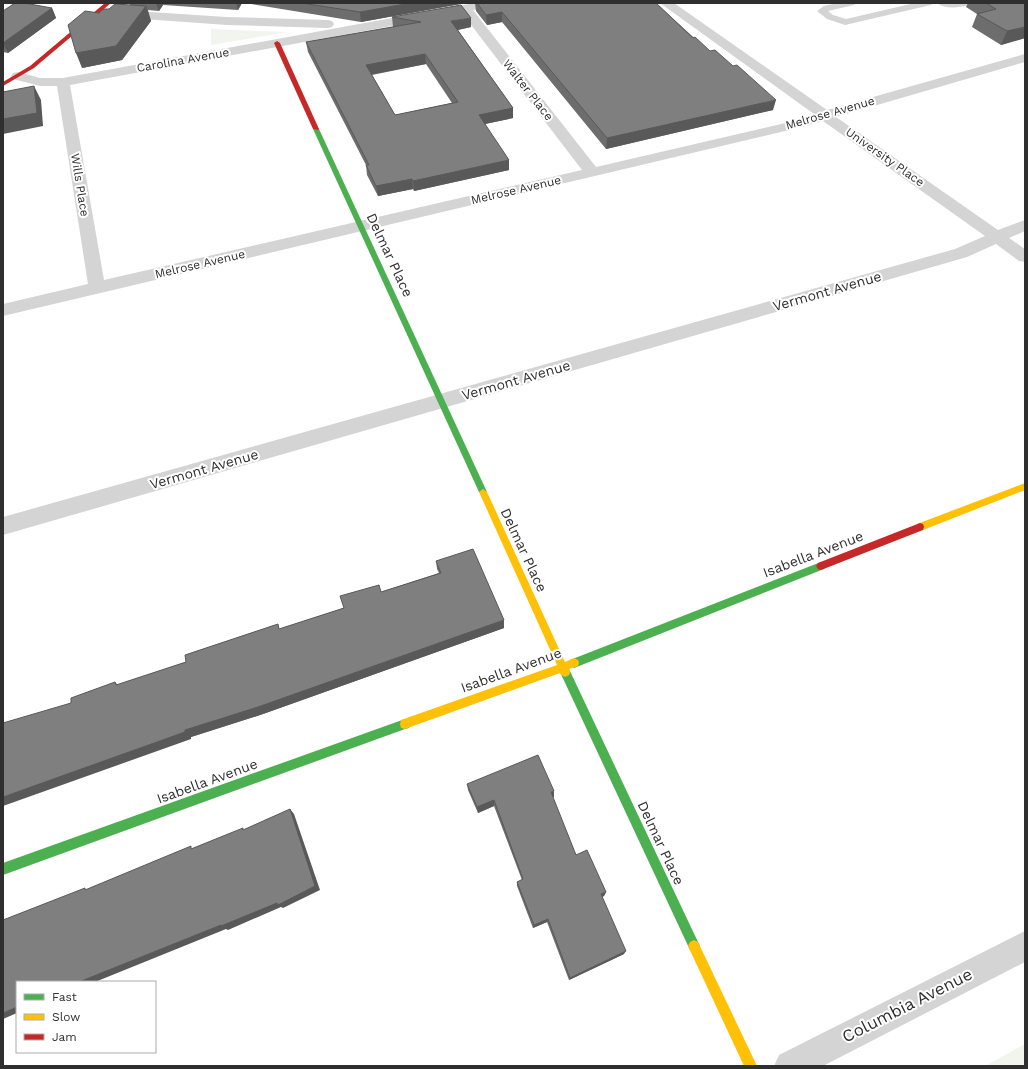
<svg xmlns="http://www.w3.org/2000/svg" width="1028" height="1069" viewBox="0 0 1028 1069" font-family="'Work Sans',sans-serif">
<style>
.green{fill:#f2f5ed}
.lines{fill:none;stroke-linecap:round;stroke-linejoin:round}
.lane{fill:#d4d4d4;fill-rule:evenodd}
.street{fill:#d4d4d4;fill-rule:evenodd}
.fast{fill:#4caf50;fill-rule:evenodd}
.slow{fill:#ffc107;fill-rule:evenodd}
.jam{fill:#c62828;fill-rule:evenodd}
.wall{fill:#6d6d6d;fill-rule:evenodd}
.shaded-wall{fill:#595959}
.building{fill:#7f7f7f;stroke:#595959;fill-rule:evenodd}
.labels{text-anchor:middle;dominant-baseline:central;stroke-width:4;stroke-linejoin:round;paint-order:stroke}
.far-street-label{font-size:12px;fill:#2f2f2f;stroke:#fff}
.street-label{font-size:14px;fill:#2f2f2f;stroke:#fff}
.near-street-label{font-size:17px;fill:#2f2f2f;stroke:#fff}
</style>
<rect width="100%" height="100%" fill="#fff"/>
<g class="green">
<path d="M211 29 288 32 211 45Z"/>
<path d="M1025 1044V1066H985Z"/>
</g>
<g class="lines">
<g class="lane">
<path d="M837 3H856L854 5 828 11 833 15 846 19 915 3H933L931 5 845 25 827 19 817 11 824 6Z"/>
<path d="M937 3H972L970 5C961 7 945 10 937 3Z"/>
</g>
<g class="street">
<path d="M474 3H500L498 6 473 10 596 167 798 120 814 114 660 3H674L827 110 1025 54V62L836 117 998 230 1025 220V231L1009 238 1025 249V262L1019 261 996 244 967 257 3 535V517L955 249 985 236 823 121 802 127 3 316V304L88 284 57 86H40L13 79 11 76 13 73 18 72 40 78H63ZM462 13 582 170 104 280 70 85Z"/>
<path d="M119 10 227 17 328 20 332 21 334 24 332 27 328 28 227 25 115 17 113 14 115 11Z"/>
<path d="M1025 931V962L823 1066H774L779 1055Z"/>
</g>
<g class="fast">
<path d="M314 128 319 129 487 492 486 494 483 495 479 492 313 129Z"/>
<path d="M821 562 824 563 826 566 824 569 574 668 570 666 569 663 570 660Z"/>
<path d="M565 667 569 669 698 942 700 946 698 950 694 952 690 950 560 672 561 669Z"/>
<path d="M405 719 409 720 410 724 409 728 405 729 3 875V863Z"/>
</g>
<g class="slow">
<path d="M1025 483V490L923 530H917L916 527 917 524Z"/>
<path d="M483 489 487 492 565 662 574 658 578 660 579 663 578 666 569 669 570 672 569 675 565 677 561 675 560 673 405 729 401 728 400 724 401 720 557 665 479 492Z"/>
<path d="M694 940 698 942 757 1066H744L688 946 690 942Z"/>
</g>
<g class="jam">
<path d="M105 3H111L34 68 3 86V82L30 66Z"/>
<path d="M277 41 280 43 319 129 318 130 313 129 274 43Z"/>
<path d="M920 523 923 524 924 527 923 530 821 570 818 569 816 566 818 563Z"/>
</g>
</g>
<g class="wall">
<path d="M129 3H242L238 10 163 5 159 11 148 10 151 21 122 60 82 68 99 13 109 9 130 5Z"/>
<path d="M245 3H466L361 22Z"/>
<path d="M475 3H656L773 110 606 149 502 22 487 25 476 11Z"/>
<path d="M968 3H1025V38L1001 45 972 27 977 14 966 7Z"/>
<path d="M52 8 56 18 8 53 3 52V11Z"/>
<path d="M392 17 471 27 458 30 513 108V118L485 124 509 170 414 191 413 189 378 196 367 175 366 165 308 52 306 42 393 27ZM426 64 452 103 395 115 372 75Z"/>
<path d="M436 561 504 628 263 714 191 737V739L71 703 115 682 118 685 186 662 280 629 344 608 381 592 439 573 437 569Z"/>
<path d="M467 784 554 797H552L576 855 606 892 604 896 602 897 624 954 569 980 547 922 533 928 517 886V882L522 880 494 806 478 813 468 790Z"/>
</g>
<g class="shaded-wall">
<path d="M156 3H162L163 5 159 11Z"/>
<path d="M236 3H242L238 10Z"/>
<path d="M411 3H466L361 22 360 12Z"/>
<path d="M146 6 151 21 122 60 82 68 76 53Z"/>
<path d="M52 8 56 18 8 53 3 43Z"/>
<path d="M502 12V22L487 25 486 15Z"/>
<path d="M471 18V27L452 31 451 21Z"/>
<path d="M1025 27V38L1001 45 1007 31Z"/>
<path d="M425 54 426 64 368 75 366 65Z"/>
<path d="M34 86 41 100 43 126 3 134V119Z"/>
<path d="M776 100 773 110 606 149 607 138Z"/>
<path d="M513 108V118L480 125 479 115Z"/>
<path d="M509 160V170L414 191 413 181Z"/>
<path d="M412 179 413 189 378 196 376 186Z"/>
<path d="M504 620V628L263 714 191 737V739L3 806V797L185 730Z"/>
<path d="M554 791V797L550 798 551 792Z"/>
<path d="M494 800V806L478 813 477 807Z"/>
<path d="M290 809 294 814 320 890 283 908 281 907 228 930 226 929 95 982H79Z"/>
<path d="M606 892 604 896 599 898 601 894Z"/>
<path d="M548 919 547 922 533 928 534 925Z"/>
<path d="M626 951 624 954 569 980 570 978Z"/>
<path d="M17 1007V1013L3 1019V1013Z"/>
</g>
<g class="building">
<path d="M15 3H24L52 8 3 43V11Z"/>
<path d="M301 3H411L360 12Z"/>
<path d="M477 3H656L693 38 695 37 710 51 715 50 733 66 737 65 776 100 607 138 502 12 486 15Z"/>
<path d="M986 3H1025V27L1007 31 977 14 996 9Z"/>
<path d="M115 4 146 6 116 46 76 53 68 25 85 11 99 13 104 9H109Z"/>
<path d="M461 5 471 18 451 21 513 108 479 115 509 160 413 181 412 179 376 186 366 165H369L306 42 421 22 392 17ZM425 54 458 102 395 115 366 65Z"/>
<path d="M34 86 37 113 3 119V92Z"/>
<path d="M473 549 504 620 258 707 185 730V732L3 797V723L71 703V698L115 682 116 685 186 662 185 655 278 624 279 629 344 608 340 596 379 585 381 592 441 573 436 561Z"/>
<path d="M538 755 554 791 551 792 576 855 587 850 606 892 601 894 626 951 570 978 548 919 534 925 517 882 523 879 494 800 477 807 467 784Z"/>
<path d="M290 809 315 886 278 905 277 903 221 926V925L79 982H17V1007L3 1013V920L85 888V890L191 846V849L243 828V830Z"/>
</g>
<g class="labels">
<g class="far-street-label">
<text transform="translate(183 60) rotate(-10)">Carolina Avenue</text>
<text transform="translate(528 90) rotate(52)">Walter Place</text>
<text transform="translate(830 113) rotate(-16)">Melrose Avenue</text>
<text transform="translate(885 157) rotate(35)">University Place</text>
<text transform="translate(80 185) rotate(81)">Wills Place</text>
<text transform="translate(516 190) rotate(-13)">Melrose Avenue</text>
<text transform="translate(200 264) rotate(-13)">Melrose Avenue</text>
</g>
<g class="street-label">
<text transform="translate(390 255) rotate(65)">Delmar Place</text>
<text transform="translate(827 291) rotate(-16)">Vermont Avenue</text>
<text transform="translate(516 380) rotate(-16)">Vermont Avenue</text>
<text transform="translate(204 469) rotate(-16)">Vermont Avenue</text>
<text transform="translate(524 550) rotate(65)">Delmar Place</text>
<text transform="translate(813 554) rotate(-21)">Isabella Avenue</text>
<text transform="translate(511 670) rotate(-20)">Isabella Avenue</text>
<text transform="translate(207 781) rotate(-20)">Isabella Avenue</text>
<text transform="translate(661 843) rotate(65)">Delmar Place</text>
</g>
<g class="near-street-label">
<text transform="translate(907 1005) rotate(-27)">Columbia Avenue</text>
</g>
</g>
<rect width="1028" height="1069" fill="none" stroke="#2f2f2f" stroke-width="8"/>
<rect x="16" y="981" width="140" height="72" fill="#ffffff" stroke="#acacac"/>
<rect x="24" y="994" width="20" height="6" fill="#4caf50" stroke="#acacac"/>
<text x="52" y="1001" font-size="12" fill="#2f2f2f">Fast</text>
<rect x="24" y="1014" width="20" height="6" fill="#ffc107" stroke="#acacac"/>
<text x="52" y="1021" font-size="12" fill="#2f2f2f">Slow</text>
<rect x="24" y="1034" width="20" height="6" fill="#c62828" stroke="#acacac"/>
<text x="52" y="1041" font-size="12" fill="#2f2f2f">Jam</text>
</svg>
